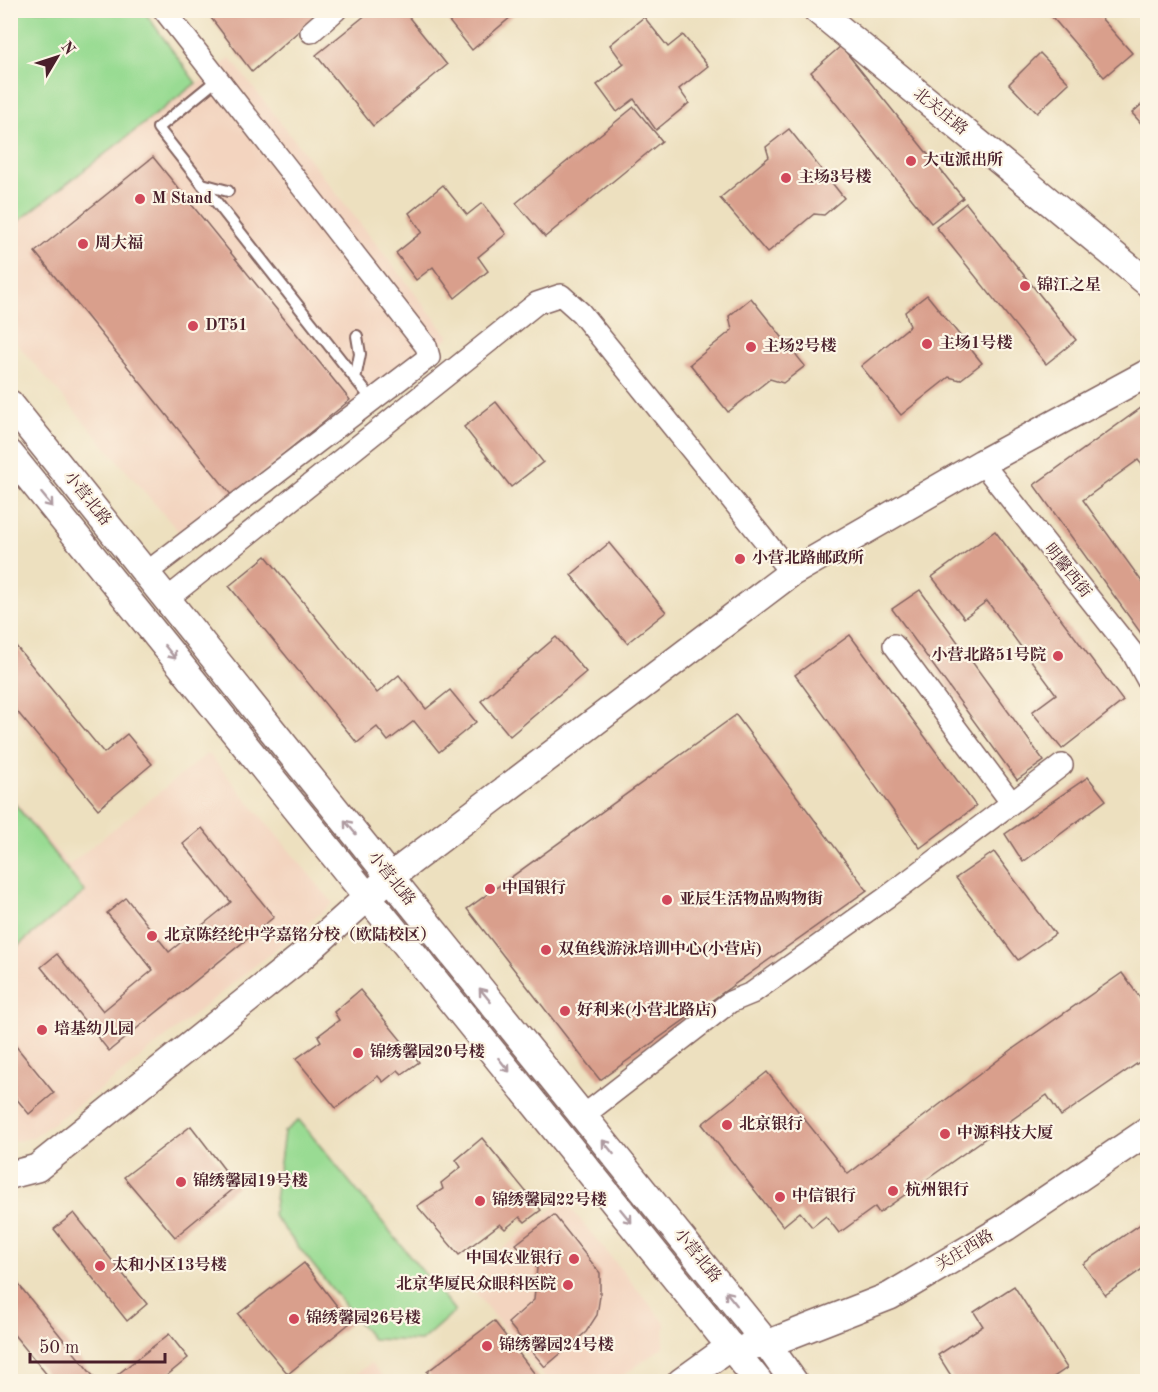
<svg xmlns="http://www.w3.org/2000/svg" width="1158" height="1392" viewBox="0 0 1158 1392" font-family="'Old Standard TT','Noto Serif SC',serif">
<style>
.built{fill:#f3d4bf}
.green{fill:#99db93;stroke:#727d5f;stroke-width:1.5}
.building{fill:#d99f8c}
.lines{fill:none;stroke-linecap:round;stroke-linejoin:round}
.service-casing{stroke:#83635f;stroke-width:14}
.minor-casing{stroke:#83635f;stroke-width:24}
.tertiary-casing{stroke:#83635f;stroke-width:30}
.service{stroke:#fff;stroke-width:10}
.minor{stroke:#fff;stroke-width:21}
.tertiary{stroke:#fff;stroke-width:27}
.oneway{stroke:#ae9aa0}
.poi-dot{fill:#d1495b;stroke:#fcf5e5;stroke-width:2}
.labels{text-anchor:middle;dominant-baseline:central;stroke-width:4.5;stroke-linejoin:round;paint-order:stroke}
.street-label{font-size:16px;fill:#4a1f2b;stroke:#fcf5e5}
.poi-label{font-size:16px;font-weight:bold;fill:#4a1f2b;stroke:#fcf5e5;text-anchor:start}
</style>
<rect width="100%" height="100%" fill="#fcf5e5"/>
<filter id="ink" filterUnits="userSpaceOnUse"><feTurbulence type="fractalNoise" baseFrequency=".0167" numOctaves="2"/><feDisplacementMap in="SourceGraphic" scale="12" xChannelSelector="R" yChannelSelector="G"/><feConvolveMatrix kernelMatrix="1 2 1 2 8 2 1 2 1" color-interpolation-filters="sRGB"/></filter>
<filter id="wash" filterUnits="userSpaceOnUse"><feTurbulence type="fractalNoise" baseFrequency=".008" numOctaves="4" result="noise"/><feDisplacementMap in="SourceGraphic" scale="24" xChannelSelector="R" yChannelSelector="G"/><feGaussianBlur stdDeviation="1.35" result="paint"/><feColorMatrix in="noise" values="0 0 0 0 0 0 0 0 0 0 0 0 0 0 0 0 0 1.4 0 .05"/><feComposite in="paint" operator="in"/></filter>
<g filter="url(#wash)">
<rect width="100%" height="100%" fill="#ede0bf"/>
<g class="built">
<path d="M230 58 449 337 191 546 11 337 10 227Z"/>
<path d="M208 753 333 903 114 1079 32 1138 11 1142 10 795 69 865Z"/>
<path d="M564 1200 665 1323 663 1347 616 1381H547L464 1279Z"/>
<path d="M371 1363 387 1381H347Z"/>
</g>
<g class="green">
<path d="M11 10 144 11 196 83 11 227Z"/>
<path d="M11 799 85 892 11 951H10Z"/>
<path d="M299 1120 455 1311 421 1341 372 1339 273 1215 284 1132Z"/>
</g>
<g id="blocks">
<g class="building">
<path d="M205 10H323L252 72Z"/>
<path d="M372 10H403L447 65 373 126 316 55Z"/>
<path d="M440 10H519L472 50Z"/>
<path d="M1046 10H1094L1132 53 1104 77Z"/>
<path d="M644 17 668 47 683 35 708 66 679 89 689 103 656 130 634 99 617 112 597 85 624 64 610 45Z"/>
<path d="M841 46 963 198 931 223 811 72Z"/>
<path d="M1040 53 1069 83 1037 113 1009 84Z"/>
<path d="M1148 99V131L1132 113Z"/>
<path d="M634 107 662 141 545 237 516 203Z"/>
<path d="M789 129 844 198 824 215 814 214 767 253 720 198 769 157 766 147Z"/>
<path d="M153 157 350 400 232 496 35 252Z"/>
<path d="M443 185 467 215 482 203 506 234 478 257 488 271 455 298 433 267 416 280 396 253 422 232 409 213Z"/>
<path d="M966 203 1076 340 1046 364 936 227Z"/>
<path d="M927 295 982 363 960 380 949 377 901 415 861 366 910 326 905 312Z"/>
<path d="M751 298 805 366 783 383 770 379 728 412 690 364 732 330 729 316Z"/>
<path d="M496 402 543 462 511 487 464 427Z"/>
<path d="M1148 403V472L1138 460 1083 500 1148 590V643L1034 485Z"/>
<path d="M995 531 1123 701 1062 749 1032 712 1056 694 987 601 964 618 932 577Z"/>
<path d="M609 543 666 612 627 643 571 575Z"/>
<path d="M266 556 377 693 399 675 426 709 450 690 476 722 439 752 414 721 388 741 377 727 357 743 229 586Z"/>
<path d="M920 590 1044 761 1017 780 892 609Z"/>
<path d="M850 635 976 806 920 848 795 675Z"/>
<path d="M556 637 586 672 510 736 481 701Z"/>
<path d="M10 639 104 753 127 734 152 764 98 809 10 703Z"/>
<path d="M736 715 867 890 600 1080 467 909Z"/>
<path d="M1088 777 1106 800 1023 862 1005 834Z"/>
<path d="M202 828 274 917 109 1051 41 967 57 954 103 1011 153 970 107 913 126 898 169 952 231 902 183 844Z"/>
<path d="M994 852 1055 934 1018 960 956 878Z"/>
<path d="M1122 973 1148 1009V1056L1061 1116 1047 1095 879 1213 875 1207 839 1233 826 1216 812 1227 800 1212 783 1226 702 1124 767 1072 848 1174 1014 1048Z"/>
<path d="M360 990 419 1062 402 1074 398 1070 383 1082 378 1076 336 1108 296 1059 321 1041 318 1036 339 1020 334 1012Z"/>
<path d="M10 1039 54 1093 29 1114 10 1091Z"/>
<path d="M191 1126 237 1186 175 1237 124 1177Z"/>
<path d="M482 1138 541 1210 525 1222 520 1217 505 1229 500 1224 459 1255 417 1206 443 1189 441 1183 461 1167 456 1160Z"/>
<path d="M74 1213 147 1304 127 1321 54 1229Z"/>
<path d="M554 1215 600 1273V1296L597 1315 586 1332 545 1367 508 1323 534 1300 537 1268 516 1244Z"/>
<path d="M1148 1219V1265L1105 1295 1083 1264Z"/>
<path d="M304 1263 350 1323 288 1374 238 1314Z"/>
<path d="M10 1274 98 1382H53L10 1330Z"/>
<path d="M1014 1286 1067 1368 1046 1382H955L938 1355 983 1326 974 1312Z"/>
<path d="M494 1321 541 1382H435L427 1372Z"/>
<path d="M169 1334 188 1358 159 1382H108Z"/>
</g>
</g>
</g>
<g filter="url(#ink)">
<use href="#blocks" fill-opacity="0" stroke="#83635f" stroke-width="1.5"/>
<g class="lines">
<g class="service-casing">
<g id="service">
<path d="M218 79 158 128 373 401"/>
<path d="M202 184 228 191"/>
<path d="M355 379 360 354 357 336"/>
</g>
</g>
<g class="minor-casing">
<g id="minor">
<path d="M311 32 336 10"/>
<path d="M982 463 1132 652 1148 681"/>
<path d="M146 573 429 357 426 346 164 10"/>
<path d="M167 599 537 303 561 295 581 313 791 573"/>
<path d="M894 645 1011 802"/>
<path d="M583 1116 730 1002 752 993 887 897 1062 765"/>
</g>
</g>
<g class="tertiary-casing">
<g id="tertiary">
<path d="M817 10 1148 283"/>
<path d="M10 404 390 877 767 1344 794 1382"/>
<path d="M10 454 759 1382"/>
<path d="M10 1175 37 1168 301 957 390 877 791 573 982 463 1148 373"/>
<path d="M750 1345 767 1344 890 1296 1006 1227 1148 1131"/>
<path d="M681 1382 731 1346"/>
</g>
</g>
<use href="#service" class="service"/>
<use href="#minor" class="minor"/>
<use href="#tertiary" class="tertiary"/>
</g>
<defs><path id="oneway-shaft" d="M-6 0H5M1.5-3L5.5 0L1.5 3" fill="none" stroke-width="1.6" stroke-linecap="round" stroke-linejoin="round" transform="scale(1.5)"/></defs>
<g class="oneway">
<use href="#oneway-shaft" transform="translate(47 500) rotate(51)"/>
<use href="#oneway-shaft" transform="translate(170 652) rotate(51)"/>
<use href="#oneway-shaft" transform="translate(350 827) rotate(-129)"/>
<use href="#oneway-shaft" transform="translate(485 995) rotate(-129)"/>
<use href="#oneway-shaft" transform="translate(504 1065) rotate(51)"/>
<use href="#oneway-shaft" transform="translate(608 1147) rotate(-129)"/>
<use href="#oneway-shaft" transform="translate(626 1216) rotate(51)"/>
<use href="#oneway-shaft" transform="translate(731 1298) rotate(-129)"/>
</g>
</g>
<g class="poi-dot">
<circle cx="911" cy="161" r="6"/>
<circle cx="786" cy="178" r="6"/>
<circle cx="140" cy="199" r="6"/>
<circle cx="83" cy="244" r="6"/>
<circle cx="1025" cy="286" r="6"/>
<circle cx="193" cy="326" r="6"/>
<circle cx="927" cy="344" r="6"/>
<circle cx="751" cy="347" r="6"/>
<circle cx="740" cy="559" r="6"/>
<circle cx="1058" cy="656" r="6"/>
<circle cx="490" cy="889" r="6"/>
<circle cx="667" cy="900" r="6"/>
<circle cx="152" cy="936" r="6"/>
<circle cx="546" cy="950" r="6"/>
<circle cx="565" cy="1011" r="6"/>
<circle cx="42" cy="1030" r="6"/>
<circle cx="358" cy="1053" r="6"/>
<circle cx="727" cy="1125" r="6"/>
<circle cx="945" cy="1134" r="6"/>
<circle cx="181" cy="1182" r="6"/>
<circle cx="893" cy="1191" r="6"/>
<circle cx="780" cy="1197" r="6"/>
<circle cx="480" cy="1201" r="6"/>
<circle cx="574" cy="1259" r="6"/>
<circle cx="100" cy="1266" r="6"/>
<circle cx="568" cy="1285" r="6"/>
<circle cx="294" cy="1319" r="6"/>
<circle cx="487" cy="1346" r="6"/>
</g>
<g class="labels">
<g class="street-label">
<text transform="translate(940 112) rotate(39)">北关庄路</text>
<text transform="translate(87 499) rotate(51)">小营北路</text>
<text transform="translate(1067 571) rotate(51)">明馨西街</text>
<text transform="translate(391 879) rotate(51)">小营北路</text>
<text transform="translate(965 1251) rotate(-31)">关庄西路</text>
<text transform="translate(697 1256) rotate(51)">小营北路</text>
</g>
<g class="poi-label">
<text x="923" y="161">大屯派出所</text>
<text x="798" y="178">主场3号楼</text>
<text x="152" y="199">M Stand</text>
<text x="95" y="244">周大福</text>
<text x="1037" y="286">锦江之星</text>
<text x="205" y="326">DT51</text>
<text x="939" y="344">主场1号楼</text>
<text x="763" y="347">主场2号楼</text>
<text x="752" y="559">小营北路邮政所</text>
<text x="1046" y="656" text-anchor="end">小营北路51号院</text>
<text x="502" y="889">中国银行</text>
<text x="679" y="900">亚辰生活物品购物街</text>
<text x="164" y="936">北京陈经纶中学嘉铭分校（欧陆校区）</text>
<text x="558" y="950">双鱼线游泳培训中心(小营店)</text>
<text x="577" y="1011">好利来(小营北路店)</text>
<text x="54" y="1030">培基幼儿园</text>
<text x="370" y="1053">锦绣馨园20号楼</text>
<text x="739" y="1125">北京银行</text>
<text x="957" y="1134">中源科技大厦</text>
<text x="193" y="1182">锦绣馨园19号楼</text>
<text x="905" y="1191">杭州银行</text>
<text x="792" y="1197">中信银行</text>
<text x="492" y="1201">锦绣馨园22号楼</text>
<text x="562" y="1259" text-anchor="end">中国农业银行</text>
<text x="112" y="1266">太和小区13号楼</text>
<text x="556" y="1285" text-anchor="end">北京华厦民众眼科医院</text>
<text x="306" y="1319">锦绣馨园26号楼</text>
<text x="499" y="1346">锦绣馨园24号楼</text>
</g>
</g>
<rect width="1158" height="1392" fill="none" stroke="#fcf5e5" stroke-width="36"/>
<g transform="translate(57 57) rotate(51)" stroke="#fcf5e5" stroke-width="4.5" paint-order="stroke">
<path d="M0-4.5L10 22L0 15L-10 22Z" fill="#4a1f2b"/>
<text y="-9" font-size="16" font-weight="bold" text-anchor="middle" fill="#4a1f2b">N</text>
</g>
<path d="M30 1353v9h135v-9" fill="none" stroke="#4a1f2b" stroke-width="3"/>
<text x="39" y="1353" font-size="18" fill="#4a1f2b" stroke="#fcf5e5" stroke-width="4.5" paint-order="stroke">50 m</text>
</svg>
